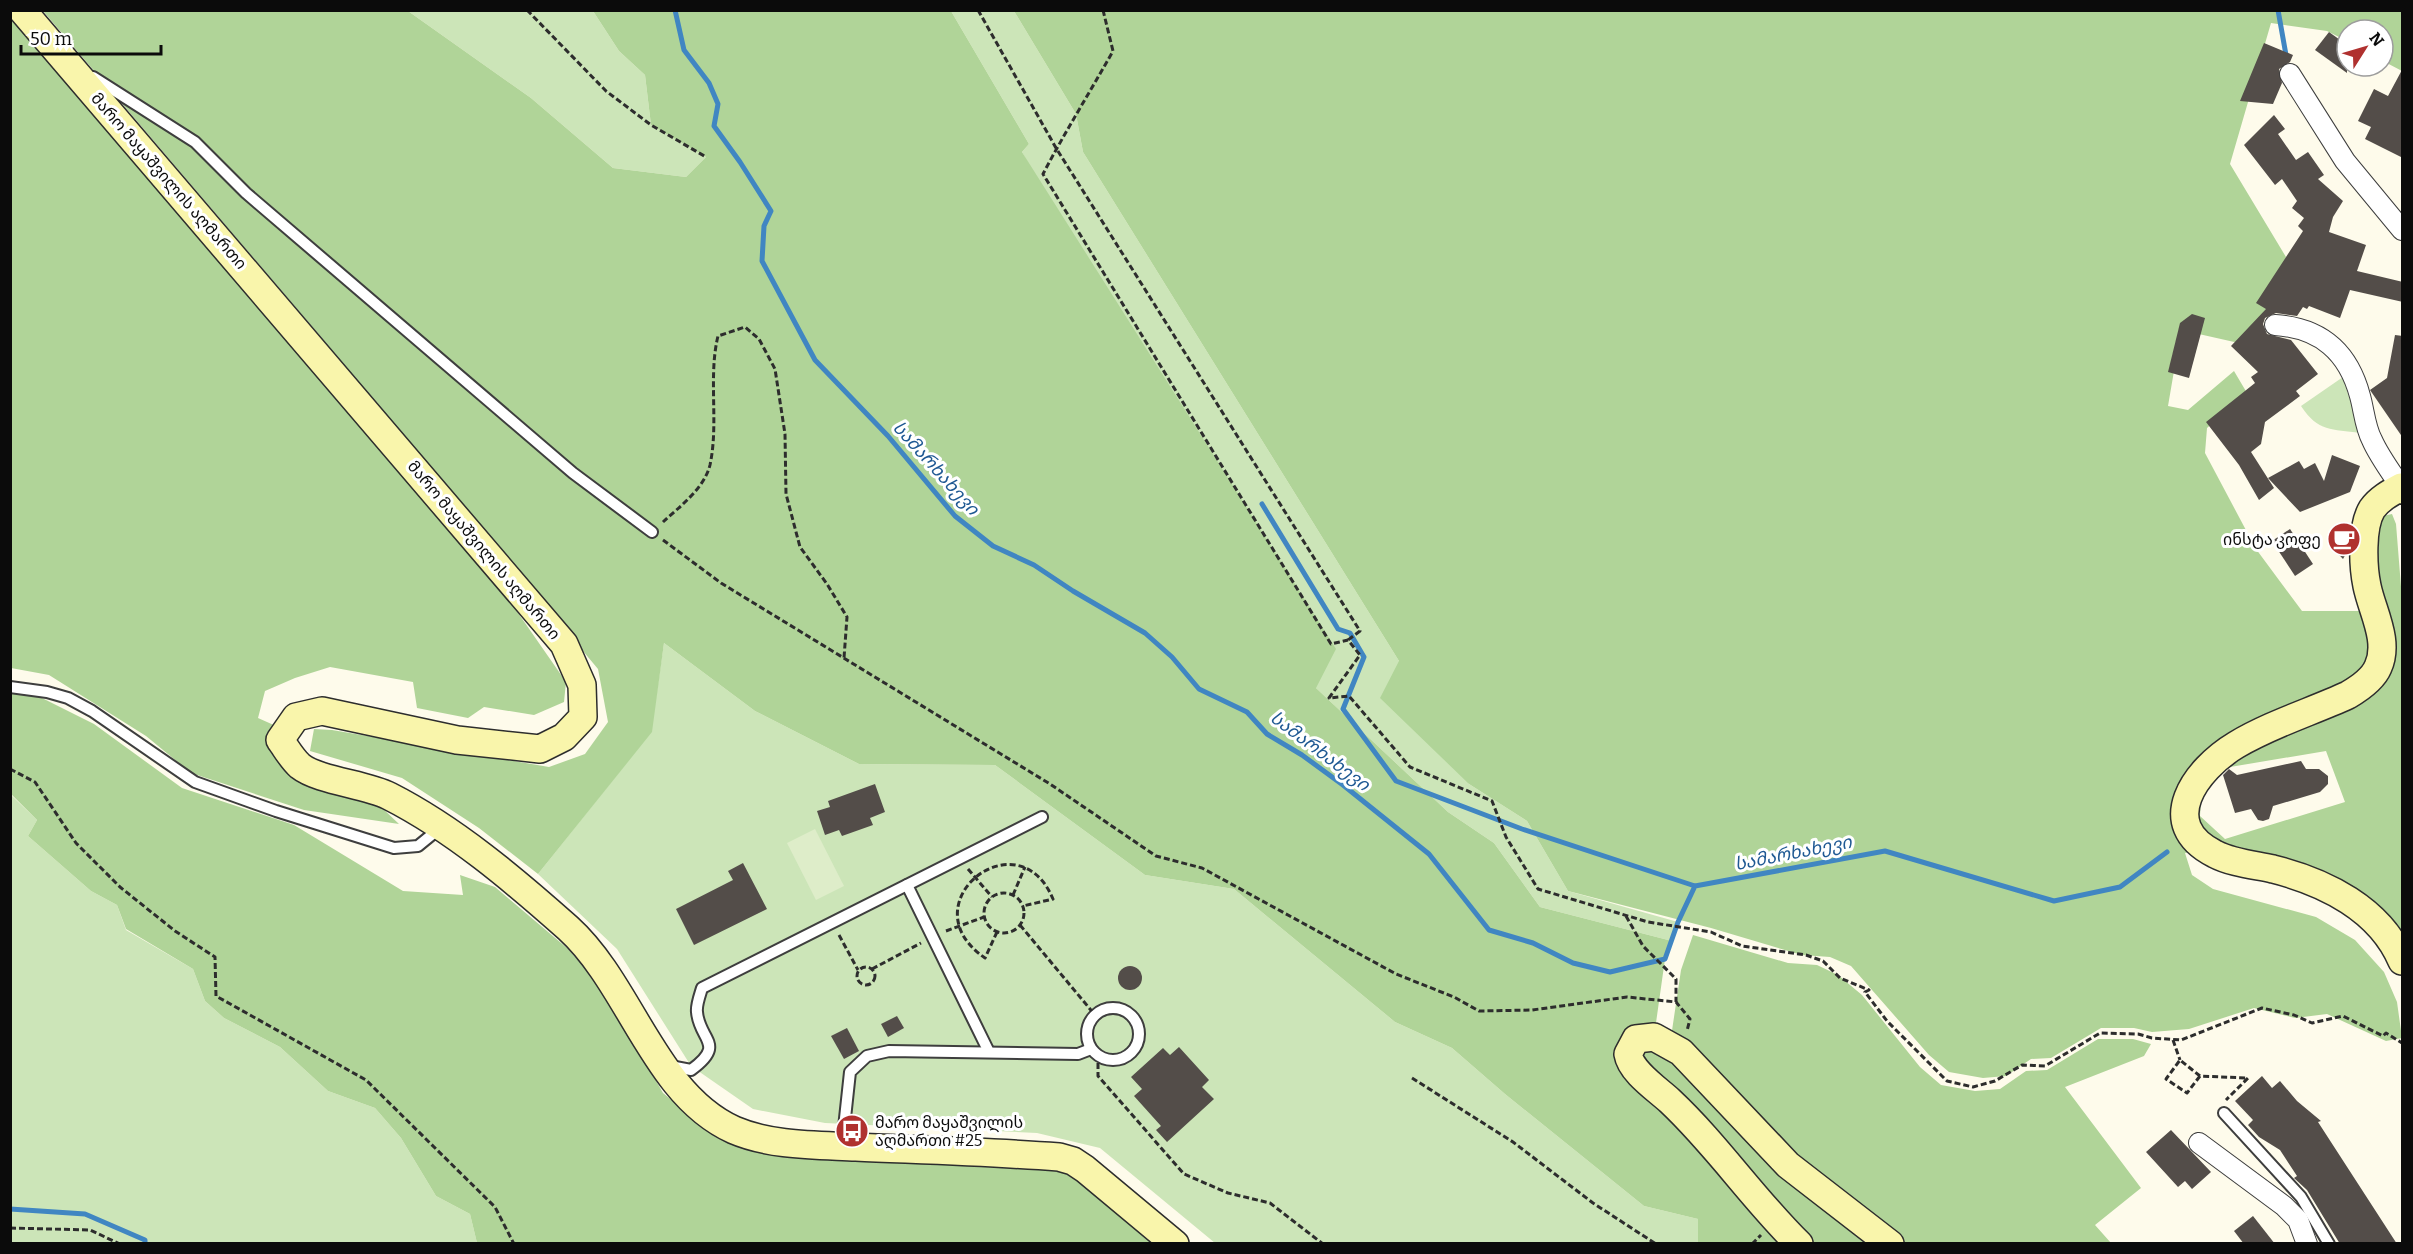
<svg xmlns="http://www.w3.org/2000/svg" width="2413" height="1254" viewBox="0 0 2413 1254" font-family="Bitter,'Noto Sans Georgian',serif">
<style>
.green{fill:#cce5b8}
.forest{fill:#b0d498;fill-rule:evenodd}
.pitch{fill:#deedc9}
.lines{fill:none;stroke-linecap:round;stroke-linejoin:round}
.stream{stroke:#4086c2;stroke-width:5}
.building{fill:#534d49}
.service-casing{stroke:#3e3e3e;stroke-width:14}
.minor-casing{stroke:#3e3e3e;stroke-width:22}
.secondary-casing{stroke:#2d2d2d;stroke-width:30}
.path{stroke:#2d2d2d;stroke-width:3;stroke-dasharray:6 3;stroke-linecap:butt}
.service{stroke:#fff;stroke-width:10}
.minor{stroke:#fff;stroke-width:20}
.secondary{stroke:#f9f5ab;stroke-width:27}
.labels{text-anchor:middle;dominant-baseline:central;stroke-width:6;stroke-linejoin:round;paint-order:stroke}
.street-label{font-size:16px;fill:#0b0b0b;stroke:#fff}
.poi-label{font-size:16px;fill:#0b0b0b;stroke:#fff;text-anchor:end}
.water-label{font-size:18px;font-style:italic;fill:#1f5993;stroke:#fff}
</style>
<rect width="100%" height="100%" fill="#fefbeb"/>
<g class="green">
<path d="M408 11H593L619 51 645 75 651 125 706 157 686 177 613 168 531 98Z"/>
<path d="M951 11H1014L1076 114 1083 152 1399 661 1469 784 1527 821 1568 891 1678 922 1672 941 1540 907 1494 843 1448 812 1316 688 1022 152 1029 144Z"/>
<path d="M2343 377 2360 433C2332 429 2318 432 2301 406Z"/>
<path d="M664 643 755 711 859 764 995 765 1145 875 1234 889 1395 1022 1452 1048 1505 1094 1644 1206 1698 1219V1243H1215L1100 1148 1037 1133 825 1123 753 1109 691 1066 617 949 538 874 651 732Z"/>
<path d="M10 794 37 820 28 836 91 891 117 905 126 930 193 969 205 1001 224 1018 280 1047 328 1091 375 1108 401 1138 436 1196 470 1214 477 1243H11Z"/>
</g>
<g class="forest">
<path d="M43 11H408L531 98 613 168 686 177 706 157 651 125 645 75 619 51 593 11H951L1029 144 1022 152 1336 649 1316 688 1448 812 1494 843 1540 907 1672 941 1665 959 1654 1037 1890 1243H1698V1219L1644 1206 1505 1094 1452 1048 1395 1022 1234 889 1145 875 995 765 859 764 755 711 664 643 652 732 538 874 479 828 402 778 310 751 314 729 332 730 549 767 585 754 608 722 598 669 320 336Z"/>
<path d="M1014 11H2402V71L2383 61V30H2347V41L2327 31 2271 23 2230 164 2286 257 2252 346 2181 330 2168 406 2188 410 2234 371 2247 393 2207 428 2205 453 2256 549 2302 611H2371V559L2378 517 2392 514 2396 524 2402 599V961L2381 927 2206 848 2185 853 2192 875 2213 889 2316 917 2355 940 2384 972 2397 1002 2402 1038 2386 1041 2327 1014 2295 1018 2254 1008 2189 1029 2152 1032 2134 1028H2101L2051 1058 2031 1059 2006 1076 1983 1078 1949 1072 1929 1055 1851 966 1830 957 1802 955 1711 928 1568 891 1527 821 1469 784 1380 698 1399 661 1083 152 1076 114ZM2326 751 2345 802 2225 839 2200 816 2202 784 2224 768Z"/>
<path d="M10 12 489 571 566 682 564 702 534 715 484 707 468 718 417 708 413 682 330 667 295 678 265 691 258 718 276 726 277 760 310 788 379 805 399 824 304 810 191 773 146 736 49 675 11 668Z"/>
<path d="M10 692 42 698 94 724 182 788 294 825 403 891 463 895 460 875 495 887 567 948 602 986 663 1093 689 1114 737 1138 1066 1167 1164 1243H477L470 1214 436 1196 401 1138 375 1108 328 1091 280 1047 224 1018 205 1001 193 969 126 929 117 905 91 891 28 836 37 820 11 794Z"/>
<path d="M1693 935 1788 963 1817 965 1838 975 1862 995 1920 1067 1941 1085 1975 1091 2000 1089 2026 1071 2047 1070 2098 1039H2133L2151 1044 2144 1056 2065 1087 2141 1188 2095 1225 2111 1243H1898L1670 1044 1681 970Z"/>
</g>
<path class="pitch" d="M815 829 844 886 816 900 787 843Z"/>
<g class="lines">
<g class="stream">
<path d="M675 10 684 50 709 83 718 104 714 126 740 162 771 211 764 226 762 261 815 360 888 436 955 516 993 546 1034 565 1073 591 1145 633 1172 657 1199 689 1247 712 1267 734 1302 755 1343 785 1429 854 1489 930 1533 943 1573 963 1610 972 1665 959 1678 922 1695 886 1885 851 2054 901 2120 887 2167 852"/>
<path d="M2278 10 2286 55"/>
<path d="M1262 504 1338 629 1350 633 1364 657 1343 709 1396 781 1522 829 1695 886"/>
<path d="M10 1209 85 1214 145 1240V1244"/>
</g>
</g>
<g class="building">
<path d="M2329 32 2347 45V73L2315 50Z"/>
<path d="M2264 43 2293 55 2290 62 2279 69 2282 83 2273 104 2240 101Z"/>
<path d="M2403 68V158L2365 139 2371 127 2358 121 2374 89 2388 96Z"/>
<path d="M2274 115 2285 129 2278 134 2296 160 2308 152 2324 175 2318 179 2343 201 2333 217 2329 232 2366 245 2357 271 2403 282V302L2350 290 2340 318 2309 306 2307 309 2303 307 2297 316 2276 313 2265 318 2263 324 2267 334 2291 340 2318 374 2296 391 2300 396 2265 422 2261 444 2251 452 2274 488 2259 500 2239 465 2206 422 2255 383 2251 377 2258 372 2231 346 2266 309 2256 303 2303 231 2298 226 2304 218 2292 208 2297 201 2282 179 2275 185 2244 145Z"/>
<path d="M2192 314 2205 318 2189 378 2168 372 2180 323Z"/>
<path d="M2395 335 2403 336V438L2370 390 2387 378Z"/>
<path d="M2332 455 2360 466 2350 492 2300 512 2268 478 2299 461 2304 469 2315 463 2324 481Z"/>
<path d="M2290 529 2313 564 2295 576 2272 541Z"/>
<path d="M2345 530 2348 550 2343 559 2330 545Z"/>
<path d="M2301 761 2306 769H2319L2328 776V784L2320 792 2273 806 2269 819 2263 821 2258 820 2251 809 2235 813 2223 775 2229 769 2237 775Z"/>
<path d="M875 784 885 812 870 818 873 825 842 836 839 830 825 835 817 811 830 807 828 801Z"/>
<path d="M743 863 767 909 694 945 676 909 733 880 728 871Z"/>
<circle cx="1130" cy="978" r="12"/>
<path d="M897 1016 904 1028 888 1037 881 1024Z"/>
<path d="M847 1028 859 1051 844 1059 831 1036Z"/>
<path d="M1179 1047 1209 1080 1202 1087 1214 1099 1167 1142 1156 1130 1161 1126 1134 1096 1142 1089 1131 1077 1163 1048 1170 1055Z"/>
<path d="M2262 1076 2272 1088 2280 1081 2297 1101 2321 1121 2318 1122 2397 1244H2340L2307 1190 2294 1178 2297 1176 2280 1150 2259 1137 2248 1125 2253 1120 2235 1101Z"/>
<path d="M2171 1130 2211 1172 2192 1189 2185 1181 2178 1187 2146 1152Z"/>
<path d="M2253 1216 2275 1244H2244L2234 1231Z"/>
</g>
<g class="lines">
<g class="service-casing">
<g id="service">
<path d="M93 77 195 142 246 193 573 473 652 532"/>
<path d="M10 687 47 692 68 698 92 711 195 782 276 811 394 848 418 846 440 828"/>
<path d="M907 885 988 1050"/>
<circle cx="1113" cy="1034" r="26"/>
<path d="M670 1066 691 1070C727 1044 699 1040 697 1012 696 1005 700 995 702 988L1042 817"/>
<path d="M2224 1113 2301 1197 2329 1244"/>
<path d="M842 1146 850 1072 867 1056 889 1051 1078 1054 1091 1049"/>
</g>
</g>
<g class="minor-casing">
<g id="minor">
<path d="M2290 74 2345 161 2402 230"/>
<path d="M2275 325C2320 328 2348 351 2360 396 2364 410 2365 427 2372 440 2379 456 2391 472 2401 487L2402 485"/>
<path d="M2199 1143 2284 1206 2298 1220 2307 1244"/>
</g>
</g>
<g class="secondary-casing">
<g id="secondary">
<path d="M22 10 564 644 582 685 583 717 564 737 540 749 457 740 322 711 296 717 280 740C286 748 292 759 300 766 319 781 366 784 389 796 454 829 514 880 568 928 631 985 654 1094 734 1130 771 1146 817 1145 856 1147 924 1150 991 1152 1059 1157L1073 1161 1085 1169 1175 1244"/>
<path d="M2402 490 2401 487C2390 493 2379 499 2372 509 2361 527 2363 567 2367 586 2372 611 2390 641 2378 667 2373 679 2360 688 2348 695 2311 712 2271 724 2236 745 2196 769 2155 824 2215 854 2232 863 2255 865 2273 869 2325 882 2380 909 2402 961"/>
<path d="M1799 1244C1753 1199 1717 1145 1670 1101 1657 1089 1631 1072 1628 1054L1636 1039 1654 1037 1681 1052 1788 1165 1890 1244"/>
</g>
</g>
<g class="path">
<path d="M527 10 606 91 651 125 706 157"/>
<path d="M978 10 1056 148 1360 631 1348 640"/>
<path d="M1103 10 1113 51C1090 92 1065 132 1043 174L1331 644 1348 640 1360 655 1329 698 1349 696 1410 767 1492 801 1506 837 1538 889 1648 922 1711 932 1742 946 1806 955 1823 961 1840 978 1869 990 1865 992 1887 1021 1947 1081 1973 1087 1995 1081 2022 1065 2045 1066 2100 1033 2138 1034 2152 1038 2181 1040 2262 1008 2294 1015 2312 1023 2343 1016 2383 1036 2386 1033 2402 1043"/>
<path d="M663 522C679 507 704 489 710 465 719 423 708 377 718 336L745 327 759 339 775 369 785 434 786 494 800 547 827 584 847 617 844 658"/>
<path d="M663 540 721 583 1050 784 1156 856 1202 868 1396 974 1454 997 1479 1011 1532 1010 1627 997 1676 1002 1690 1019 1687 1031"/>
<path d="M10 769 35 782 76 843 120 887 175 931 215 957 216 996 366 1080 495 1207 514 1244"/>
<path d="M968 869 992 897"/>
<circle cx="1004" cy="913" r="20"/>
<path d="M1013 895 1025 867"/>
<path d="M1626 916 1643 946 1676 979V1002"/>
<path d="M1020 925 1095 1015"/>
<path d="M946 931 984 917"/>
<path d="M997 932 985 958C906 904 1018 815 1053 899L1023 906"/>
<path d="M839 935 858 970"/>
<circle cx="866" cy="976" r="9"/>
<path d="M872 969 921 943"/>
<path d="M2173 1040 2180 1060"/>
<path d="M1098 1063V1076L1184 1174 1228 1193 1270 1203 1323 1244"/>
<path d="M2200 1076 2187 1093 2166 1079 2180 1060 2200 1076 2248 1078 2226 1100"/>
<path d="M1412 1078 1513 1142 1593 1203 1656 1244"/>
<path d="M10 1228 90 1230 120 1244"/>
<path d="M1752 1244 1761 1235"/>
</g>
<use href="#service" class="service"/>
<use href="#minor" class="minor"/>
<use href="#secondary" class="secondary"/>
</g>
<defs>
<g id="cafe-disc" transform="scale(1.725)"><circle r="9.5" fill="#b0312f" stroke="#fff"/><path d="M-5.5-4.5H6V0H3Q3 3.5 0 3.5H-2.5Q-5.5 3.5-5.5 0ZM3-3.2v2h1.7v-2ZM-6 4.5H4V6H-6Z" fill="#fff"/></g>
<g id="bus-disc" transform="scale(1.725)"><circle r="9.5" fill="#b0312f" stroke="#fff"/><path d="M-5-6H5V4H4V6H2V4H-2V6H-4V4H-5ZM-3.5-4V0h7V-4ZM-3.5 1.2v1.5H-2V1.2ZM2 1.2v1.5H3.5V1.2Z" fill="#fff"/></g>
</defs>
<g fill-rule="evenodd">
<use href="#cafe-disc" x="2344" y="539"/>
<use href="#bus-disc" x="852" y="1131"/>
</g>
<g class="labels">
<g class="street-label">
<text transform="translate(169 181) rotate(49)">მარო მაყაშვილის აღმართი</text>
<text transform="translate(484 550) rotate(50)">მარო მაყაშვილის აღმართი</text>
</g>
<g class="poi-label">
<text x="2321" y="539">ინსტა კოფე</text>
<text x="875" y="1122" text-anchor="start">მარო მაყაშვილის<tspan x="875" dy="18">აღმართი #25</tspan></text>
</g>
<g class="water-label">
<text transform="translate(936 468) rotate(48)">სამარხახევი</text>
<text transform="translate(1320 751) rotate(37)">სამარხახევი</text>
<text transform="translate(1793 853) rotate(-11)">სამარხახევი</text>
</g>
</g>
<rect width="2413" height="1254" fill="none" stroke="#0b0b0b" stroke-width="24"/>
<g transform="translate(2365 48) rotate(53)"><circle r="28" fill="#ffffff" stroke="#9d9d9d" stroke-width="1.5"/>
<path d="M0-4.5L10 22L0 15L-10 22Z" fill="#b0312f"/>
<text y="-9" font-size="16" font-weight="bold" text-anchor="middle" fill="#0b0b0b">N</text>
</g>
<path d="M21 45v9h140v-9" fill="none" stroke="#0b0b0b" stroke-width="3"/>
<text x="30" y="45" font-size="18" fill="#0b0b0b" stroke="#ffffff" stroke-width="4.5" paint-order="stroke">50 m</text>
</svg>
